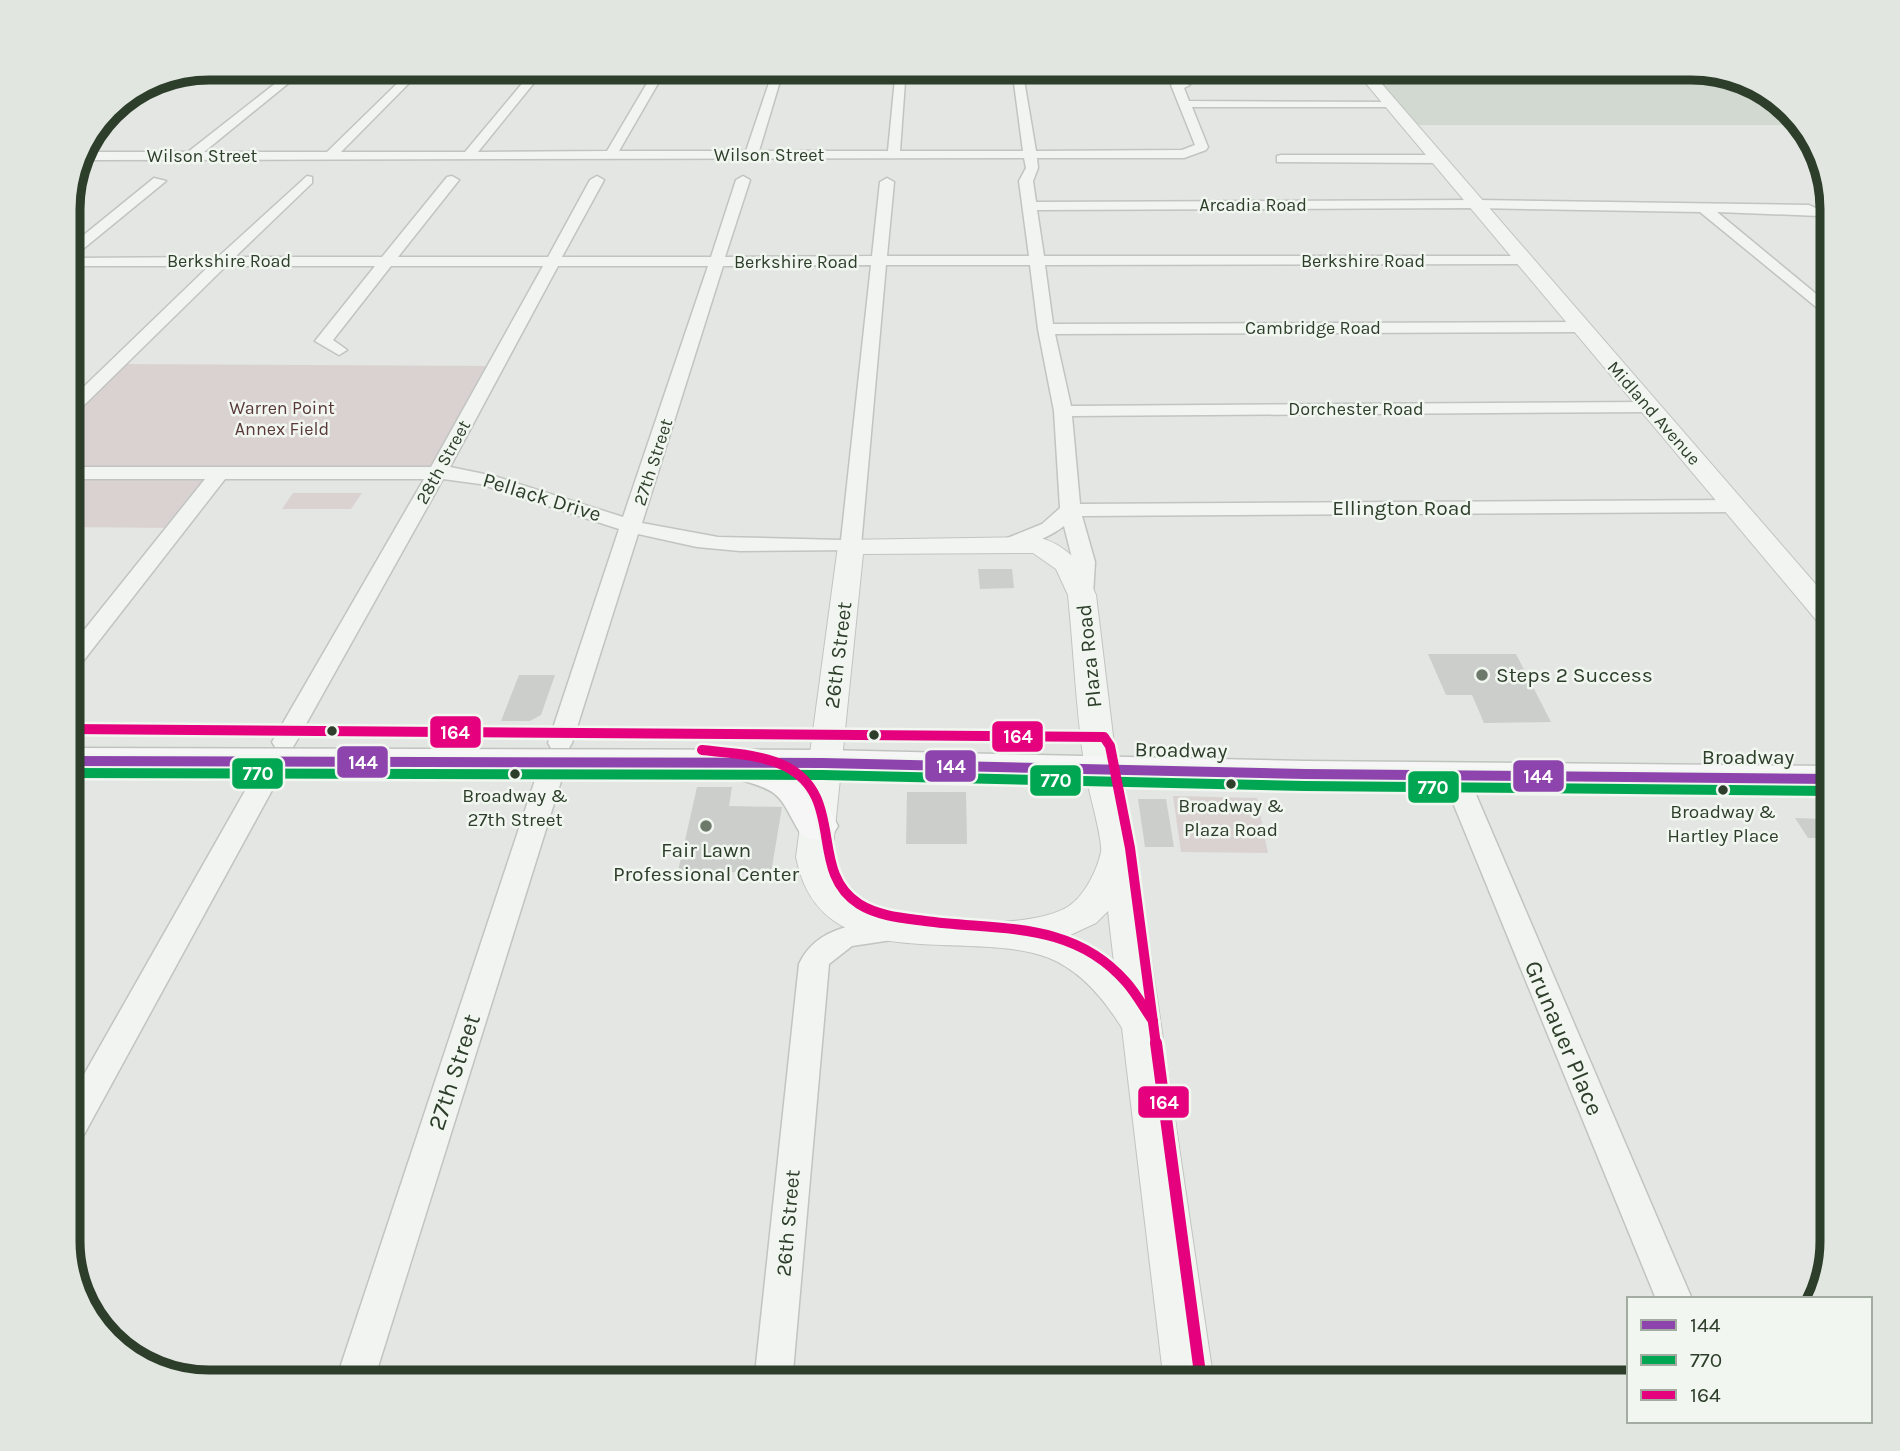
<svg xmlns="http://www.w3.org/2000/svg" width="1900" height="1451" viewBox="0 0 1900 1451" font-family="Karla,sans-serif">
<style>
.built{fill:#d2d9d1}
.green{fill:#d9d2d1}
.building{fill:#cbceca}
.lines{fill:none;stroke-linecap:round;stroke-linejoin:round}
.minor-casing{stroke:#c1c4c0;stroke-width:3}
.tertiary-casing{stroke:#c1c4c0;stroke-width:2}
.primary-casing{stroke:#c0c4bf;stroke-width:3}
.minor{fill:#f1f4f1;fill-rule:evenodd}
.tertiary{fill:#f1f4f1;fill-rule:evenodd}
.primary{fill:#f6f6f6;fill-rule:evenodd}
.bus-1-casing{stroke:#f1f6f0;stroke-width:15}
.bus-2-casing{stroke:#f1f6f0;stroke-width:15}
.bus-3-far1-casing{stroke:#f1f6f0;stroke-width:15}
.bus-3-casing{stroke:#f1f6f0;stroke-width:18}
.bus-1{stroke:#8e44ad;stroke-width:10}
.bus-2{stroke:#00a651;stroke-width:10}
.bus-3-far1{stroke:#e5007d;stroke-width:10}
.bus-3{stroke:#e5007d;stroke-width:12}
.poi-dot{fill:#6d796a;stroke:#f1f6f0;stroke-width:2.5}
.bus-dot{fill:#2d3e2a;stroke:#f1f6f0;stroke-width:2.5}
.labels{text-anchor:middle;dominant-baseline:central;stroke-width:5;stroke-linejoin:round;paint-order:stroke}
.far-street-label{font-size:18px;fill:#2d3e2a;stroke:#f1f6f0}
.far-park-label{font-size:18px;fill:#593a39;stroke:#f1f6f0}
.bus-label{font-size:19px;fill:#2d3e2a;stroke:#f1f6f0}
.street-label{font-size:21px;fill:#2d3e2a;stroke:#f1f6f0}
.poi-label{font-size:21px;fill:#2d3e2a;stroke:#f1f6f0;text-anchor:start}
.near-street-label{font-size:24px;fill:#2d3e2a;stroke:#f1f6f0}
.rim{fill:none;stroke:#2d3e2a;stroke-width:9}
.line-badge{stroke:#f1f6f0;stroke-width:2.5}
.badge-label{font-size:19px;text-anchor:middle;font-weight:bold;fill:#fff}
</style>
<rect width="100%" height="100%" fill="#e3e6e2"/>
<path class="built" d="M1360 68H1691L1756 90 1786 109 1799 125H1409Z"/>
<g class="green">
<path d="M116 364 495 366 437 473H220L177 528 69 527V410Z"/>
<path d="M293 493H362L351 509H282Z"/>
<path d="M1173 796 1257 798 1268 853 1181 852Z"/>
</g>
<g class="building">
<path d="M978 569H1012L1014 588 980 589Z"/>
<path d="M1428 654H1516L1551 722 1484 723 1472 695H1446Z"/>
<path d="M519 675H555L541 715 530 721H501Z"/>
<path d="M697 787H732L729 806 782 807 771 873 678 871Z"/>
<path d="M907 792H966L967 844H906Z"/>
<path d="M1138 799H1166L1174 847H1145Z"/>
<path d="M1795 818 1823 819 1832 838H1808Z"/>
</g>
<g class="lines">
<g class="minor-casing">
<g id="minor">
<path d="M295 68H307L204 152H327L413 68H424L341 152H465L535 68H546L478 152 607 151 656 68H667L619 151H746L774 68H784L759 151H888L896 68H906L900 151H1023L1012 68H1022L1036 151 1182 150 1195 145 1171 85 1177 82 1190 85 1184 88 1189 101 1392 102 1396 103V107H1192L1208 147 1206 150 1184 158H1037L1038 168 1033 181 1036 202 1477 200 1809 205 1820 210V216L1717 212 1832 307V320L1700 212 1474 208 1037 210 1044 256H1524L1531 260 1524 264 1045 265 1053 324 1580 322 1588 327 1580 332 1055 334 1071 406 1649 402 1658 407 1649 412 1072 416 1080 504 1734 500 1744 506 1734 512 1082 516 1095 562 1093 595 1082 602 1074 600 1071 595 1073 562 1064 526C1050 537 1029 545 1012 549L1002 543 1005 539 1042 524 1060 508 1054 411 1038 329 1030 265H886L861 546 858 550 740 551 697 547 638 534 572 743 569 748H551L548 743 619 529 480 484 443 479 296 742 293 747H275L272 742 424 479H225L77 669 69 671V649L205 479H69V467H431L543 266H391L333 340 347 350 339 355 315 341 375 266H226L75 414 69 415V401L209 266H69V247L154 178 166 181 72 258 218 257 307 176 312 177V183L235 257H382L447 177 452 176 459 180 398 257H548L590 180 597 176 604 180 562 257H711L736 180 743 176 750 180 725 257 872 256 880 182 887 178 894 182 887 256H1029L1019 181 1026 168 1024 158 79 160 81 152H188ZM871 265 841 540 718 537 642 523 723 266ZM558 266H708L623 517 494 476 450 467Z"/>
<path d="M1281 155H1438L1444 159 1438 163 1277 162V156Z"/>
<path d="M275 753 284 755 288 761 81 1140 69 1144V1101L262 761 266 755Z"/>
<path d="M554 754 563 756 567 762 373 1383H335L541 762 545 756Z"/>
<path d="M1455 768 1464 770 1468 776 1692 1299H1656L1442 776 1446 770Z"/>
<path d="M895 921 905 924 909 931 905 938 852 946 829 964 792 1383H754L799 964C817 926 858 923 895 921Z"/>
</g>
</g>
<g class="tertiary-casing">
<g id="tertiary">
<path d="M1353 68H1368L1832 603V630L1822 627Z"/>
<path d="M1037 537C1069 545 1084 566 1096 595L1117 769 1135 850 1214 1383H1164L1122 1028C1104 999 1081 971 1049 958 967 926 820 982 796 857L838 546 842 540ZM1033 553 1056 569 1068 595C1074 653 1076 712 1085 769 1087 787 1103 838 1101 852 1097 871 1084 896 1069 906 1033 930 910 927 872 908 848 897 837 882 832 857L863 554ZM1108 911 1114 963 1091 946 1068 936 1096 923Z"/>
</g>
</g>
<g class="primary-casing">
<path id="primary" d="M69 748 823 750 1305 761 1832 766V792L1305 787 806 776 821 793 838 826 832 836 817 840 802 836C778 797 786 792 737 779L735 775 69 774Z"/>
</g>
<use href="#minor" class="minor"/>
<use href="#tertiary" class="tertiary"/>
<use href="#primary" class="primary"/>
<g class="bus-1-casing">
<path id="bus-1" d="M69 761 823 763 1305 774 1832 779"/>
</g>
<g class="bus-2-casing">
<path id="bus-2" d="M69 773 823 775 1305 786 1832 791"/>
</g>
<g class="bus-3-far1-casing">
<g id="bus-3-far1">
<path d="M69 729 1104 737 1110 746 1130 848 1156 1045"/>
<path d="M702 750C729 753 760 754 785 766 847 797 807 871 859 904 878 916 903 918 925 921 999 931 1072 920 1126 982 1136 993 1144 1008 1153 1021"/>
</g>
</g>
<g class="bus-3-casing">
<path id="bus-3" d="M1156 1043 1201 1381"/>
</g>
<use href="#bus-1" class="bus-1"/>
<use href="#bus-2" class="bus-2"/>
<use href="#bus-3-far1" class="bus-3-far1"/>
<use href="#bus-3" class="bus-3"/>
</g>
<g class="poi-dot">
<circle cx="1482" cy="675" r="7"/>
<circle cx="706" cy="826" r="7"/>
</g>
<g class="bus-dot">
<circle cx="332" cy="731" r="6"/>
<circle cx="874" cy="735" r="6"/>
<circle cx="515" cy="774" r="6"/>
<circle cx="1231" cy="784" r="6"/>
<circle cx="1723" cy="790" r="6"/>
</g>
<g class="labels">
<g class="far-street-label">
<text x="769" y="155">Wilson Street</text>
<text x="202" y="156">Wilson Street</text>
<text x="1253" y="205">Arcadia Road</text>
<text x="229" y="261">Berkshire Road</text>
<text x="1363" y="261">Berkshire Road</text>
<text x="796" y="262">Berkshire Road</text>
<text x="1313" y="328">Cambridge Road</text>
<text x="1356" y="409">Dorchester Road</text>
<text transform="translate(1654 413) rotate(49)">Midland Avenue</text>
<text transform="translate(443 462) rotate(-61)">28th Street</text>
<text transform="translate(653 462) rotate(-72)">27th Street</text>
</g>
<g class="far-park-label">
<text x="282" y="408">Warren Point<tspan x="282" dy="21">Annex Field</tspan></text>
</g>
<g class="bus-label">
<text x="515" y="796">Broadway &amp;<tspan x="515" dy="24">27th Street</tspan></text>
<text x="1231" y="806">Broadway &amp;<tspan x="1231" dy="24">Plaza Road</tspan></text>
<text x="1723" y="812">Broadway &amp;<tspan x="1723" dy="24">Hartley Place</tspan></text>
</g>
<g class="street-label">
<text transform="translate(542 497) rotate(17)">Pellack Drive</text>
<text x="1402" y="508">Ellington Road</text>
<text transform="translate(838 655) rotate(-83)">26th Street</text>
<text transform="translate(1089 656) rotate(-96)">Plaza Road</text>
<text transform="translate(1181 750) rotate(1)">Broadway</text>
<text x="1748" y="757">Broadway</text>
<text transform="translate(788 1223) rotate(-85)">26th Street</text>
</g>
<g class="poi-label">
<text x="1496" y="675">Steps 2 Success</text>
<text x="706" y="850" text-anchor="middle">Fair Lawn<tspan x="706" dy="24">Professional Center</tspan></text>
</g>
<g class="near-street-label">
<text transform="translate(1564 1038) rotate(67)">Grunauer Place</text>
<text transform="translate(454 1072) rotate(-72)">27th Street</text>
</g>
</g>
<path d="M0 0H1900V1451H0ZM209 80H1691A129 129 0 0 1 1820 209V1241A129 129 0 0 1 1691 1370H209A129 129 0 0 1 80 1241V209A129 129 0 0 1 209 80Z" fill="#e1e7e0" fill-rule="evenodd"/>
<path class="rim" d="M209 80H1691A129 129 0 0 1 1820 209V1241A129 129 0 0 1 1691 1370H209A129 129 0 0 1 80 1241V209A129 129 0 0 1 209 80Z"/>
<g class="line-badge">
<rect x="429" y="715" width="53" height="34" rx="7" fill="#e5007d"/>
<rect x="991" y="720" width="53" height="33" rx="7" fill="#e5007d"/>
<rect x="336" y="745" width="53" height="34" rx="7" fill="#8e44ad"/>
<rect x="924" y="749" width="53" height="34" rx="7" fill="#8e44ad"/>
<rect x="231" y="757" width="53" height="33" rx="7" fill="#00a651"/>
<rect x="1512" y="759" width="53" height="34" rx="7" fill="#8e44ad"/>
<rect x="1029" y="764" width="53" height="33" rx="7" fill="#00a651"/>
<rect x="1407" y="770" width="53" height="34" rx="7" fill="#00a651"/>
<rect x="1137" y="1085" width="53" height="34" rx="7" fill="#e5007d"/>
</g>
<g class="badge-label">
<text x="455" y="739">164</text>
<text x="1018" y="743">164</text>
<text x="363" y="769">144</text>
<text x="951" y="773">144</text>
<text x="258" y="780">770</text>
<text x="1538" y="783">144</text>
<text x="1056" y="787">770</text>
<text x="1433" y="794">770</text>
<text x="1164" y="1109">164</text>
</g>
<rect x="1627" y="1297" width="245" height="126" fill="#f1f6f0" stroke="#a3aca1" stroke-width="2"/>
<rect x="1641" y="1320" width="35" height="10" fill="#8e44ad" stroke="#a3aca1" stroke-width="2"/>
<text x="1690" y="1332" font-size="21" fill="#2d3e2a">144</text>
<rect x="1641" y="1355" width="35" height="10" fill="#00a651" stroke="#a3aca1" stroke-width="2"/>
<text x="1690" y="1367" font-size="21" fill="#2d3e2a">770</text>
<rect x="1641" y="1390" width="35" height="10" fill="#e5007d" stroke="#a3aca1" stroke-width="2"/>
<text x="1690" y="1402" font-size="21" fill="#2d3e2a">164</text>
</svg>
